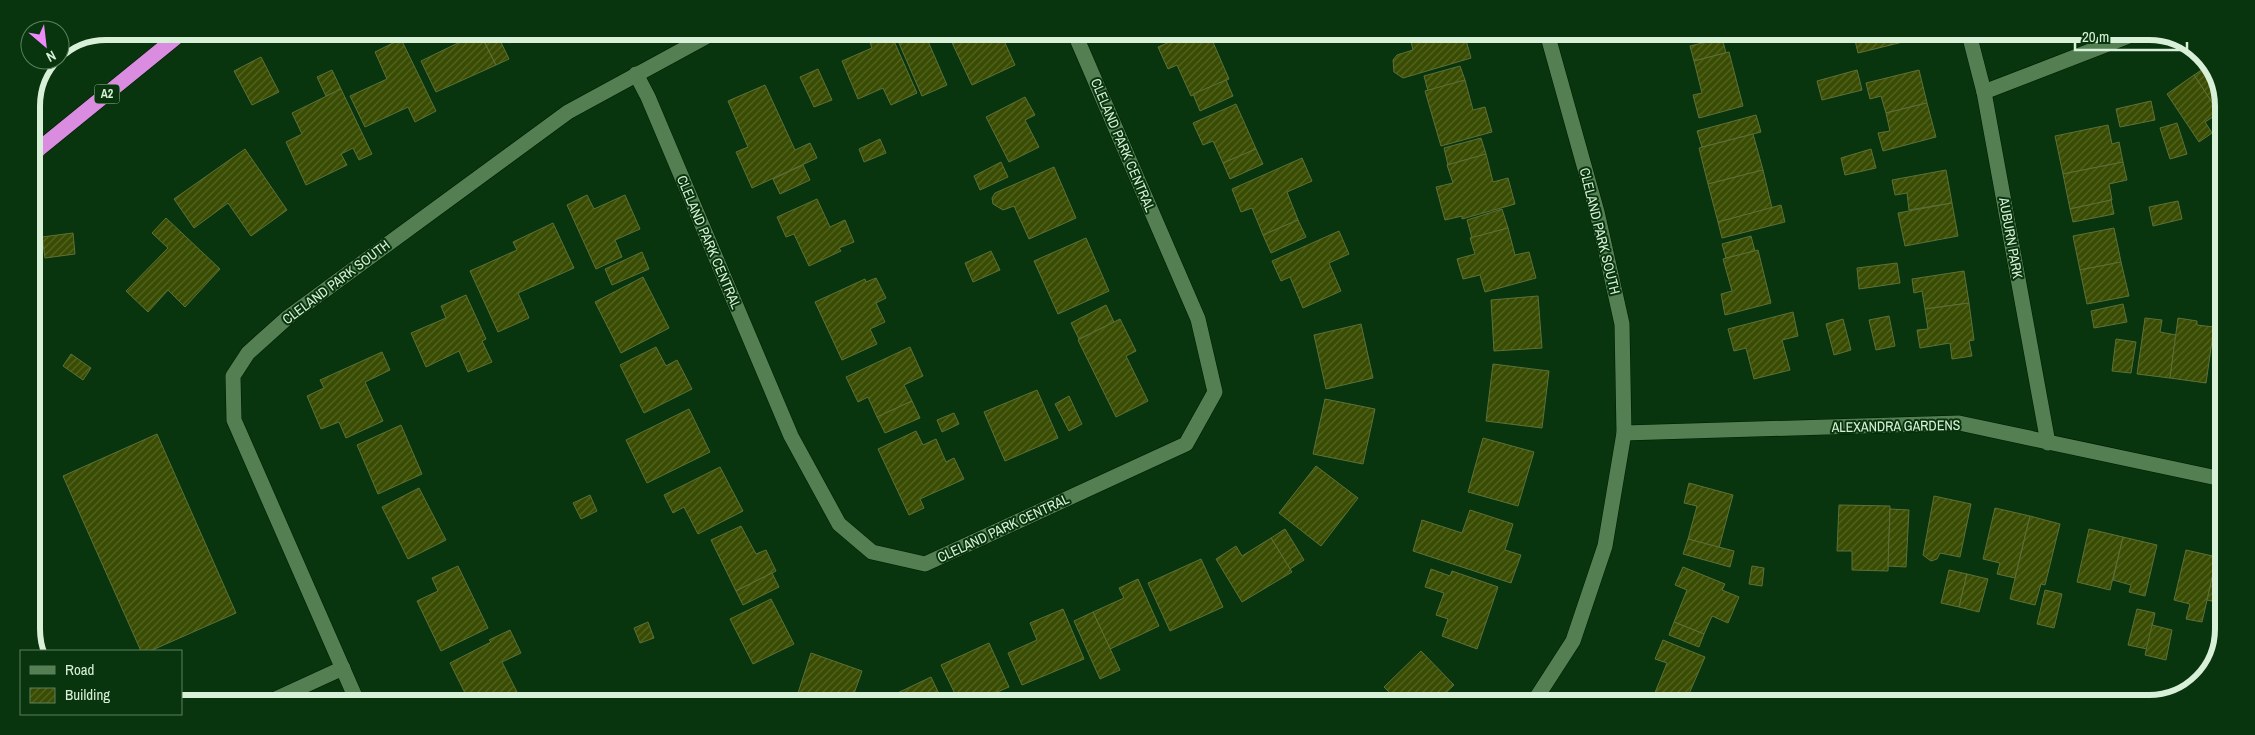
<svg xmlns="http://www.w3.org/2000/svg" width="2255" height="735" viewBox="0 0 2255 735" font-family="'Archivo Narrow',sans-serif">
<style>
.building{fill:url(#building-hatch);stroke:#5e7039}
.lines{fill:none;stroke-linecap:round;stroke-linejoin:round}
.minor-casing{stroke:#001b00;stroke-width:16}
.highway-casing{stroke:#001b00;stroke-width:16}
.minor{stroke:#537f53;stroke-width:15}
.highway{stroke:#da8ce0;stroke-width:15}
.labels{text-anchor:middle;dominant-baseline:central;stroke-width:4;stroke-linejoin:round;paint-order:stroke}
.shield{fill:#08350d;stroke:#9ab89a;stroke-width:1}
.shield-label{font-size:12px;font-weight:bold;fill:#d8f0d7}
.street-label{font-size:14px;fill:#d8f0d7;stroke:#08350d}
.rim{fill:none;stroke:#d8f0d7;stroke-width:6}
</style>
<defs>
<pattern id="building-hatch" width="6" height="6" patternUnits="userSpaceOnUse" patternTransform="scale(1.25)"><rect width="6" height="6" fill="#394c02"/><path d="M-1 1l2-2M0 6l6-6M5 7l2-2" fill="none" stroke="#556626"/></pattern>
</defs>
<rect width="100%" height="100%" fill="#08350d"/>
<g class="building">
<path d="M454 32H479L496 65 436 92 421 61 460 42Z"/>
<path d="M482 32H496L509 59 496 65 480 33Z"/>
<path d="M504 32H547L533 38 530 33 509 43Z"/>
<path d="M887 32H890L917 93 891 105 883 88 858 99 842 61 872 48 869 40Z"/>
<path d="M900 32H924L947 85 922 96 895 34Z"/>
<path d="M947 32H1000L1015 65 972 85Z"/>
<path d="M1190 33H1209L1229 79 1191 96 1177 65 1168 69 1158 47Z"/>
<path d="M1409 33H1449L1451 37 1464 33 1471 58 1403 78 1394 72 1393 60 1397 55 1413 50Z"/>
<path d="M1863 33 1909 34 1911 40 1858 53 1854 36Z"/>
<path d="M1722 38 1726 53 1694 61 1690 46Z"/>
<path d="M401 39 436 111 415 122 408 107 365 127 350 96 387 79 375 52Z"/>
<path d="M1729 52 1743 106 1699 118 1693 95 1702 93 1694 61Z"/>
<path d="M261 57 279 92 252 105 234 71Z"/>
<path d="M2209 65 2224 100V110L2219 113 2194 75Z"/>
<path d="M1460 66 1465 80 1428 91 1424 76Z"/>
<path d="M818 69 832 100 814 107 800 77Z"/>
<path d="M332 70 341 89 326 96 317 77Z"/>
<path d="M1857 70 1862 90 1822 100 1817 81Z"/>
<path d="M1919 70 1927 103 1886 113 1881 96 1870 99 1866 83Z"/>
<path d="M2194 75 2219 113 2205 122 2212 133 2199 142 2167 94Z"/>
<path d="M1226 80 1233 96 1200 111 1193 94Z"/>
<path d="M1465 80 1473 110 1485 107 1492 132 1441 146 1425 91Z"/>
<path d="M765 85 795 150 810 143 817 158 752 188 736 152 748 147 728 101Z"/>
<path d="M341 89 372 154 359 160 353 148 341 154 347 165 306 185 286 142 302 134 292 113Z"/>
<path d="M1025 97 1035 115 1025 120 1039 147 1009 162 986 117Z"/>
<path d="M2151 101 2155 120 2120 127 2116 109Z"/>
<path d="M1927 103 1936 137 1883 151 1878 133 1890 131 1886 113Z"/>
<path d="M1236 104 1256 149 1223 163 1213 141 1203 145 1193 123Z"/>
<path d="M1756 115 1761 132 1702 147 1697 131Z"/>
<path d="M2177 123 2187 154 2170 159 2160 128Z"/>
<path d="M2108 125 2112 144 2119 142 2123 162 2063 174 2055 136Z"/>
<path d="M1753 134 1763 170 1708 184 1699 148Z"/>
<path d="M1481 138 1486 154 1448 165 1444 148Z"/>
<path d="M880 139 886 153 864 162 859 149Z"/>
<path d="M245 149 287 210 251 236 228 203 194 228 174 199Z"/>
<path d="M1256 149 1263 164 1230 179 1223 163Z"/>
<path d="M1871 149 1876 168 1845 175 1841 158Z"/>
<path d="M1486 154 1493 182 1508 178 1515 204 1462 219V216L1445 220 1436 187 1453 183 1447 165Z"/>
<path d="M1302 158 1312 181 1287 192 1298 220 1263 235 1252 208 1241 212 1232 189Z"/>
<path d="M1001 162 1008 177 980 190 974 176Z"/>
<path d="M2123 162 2127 180 2109 184 2112 200 2070 209 2063 174Z"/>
<path d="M803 165 810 180 780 194 773 179Z"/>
<path d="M1054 167 1076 218 1029 239 1014 206 1003 210 993 204 992 198 995 193Z"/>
<path d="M1763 170 1772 208 1718 222 1708 184Z"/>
<path d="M1946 170 1952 203 1909 210 1907 193 1895 195 1892 180Z"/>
<path d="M587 195 594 209 625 195 640 229 615 240 622 257 596 269 567 205Z"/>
<path d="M817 199 830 227 845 220 854 242 839 248 841 251 809 266 794 234 786 237 777 217Z"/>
<path d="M2111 200 2114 214 2073 222 2070 209Z"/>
<path d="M2178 201 2182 219 2153 226 2149 207Z"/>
<path d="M1952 203 1958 236 1905 246 1898 213Z"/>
<path d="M1781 205 1785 222 1722 238 1718 222Z"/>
<path d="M1502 209 1508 228 1472 238 1467 220Z"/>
<path d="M166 218 220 269 185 307 168 290 148 312 126 291 168 248 152 233Z"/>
<path d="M1298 220 1306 237 1271 253 1263 235Z"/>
<path d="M553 223 574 268 518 293 529 318 498 332 470 271 517 250 513 242Z"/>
<path d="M1508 228 1515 255 1529 252 1536 278 1485 292 1480 275 1463 279 1457 259 1475 254 1470 238Z"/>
<path d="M2114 228 2121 262 2080 270 2073 236Z"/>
<path d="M1339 231 1349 254 1329 263 1341 291 1303 308 1290 277 1281 281 1272 261Z"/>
<path d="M73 233 75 254 45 258 42 237Z"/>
<path d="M1751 236 1755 251 1726 258 1722 244Z"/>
<path d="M1086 238 1109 291 1058 314 1034 261Z"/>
<path d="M1758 250 1771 303 1725 315 1721 294 1732 291 1723 259Z"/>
<path d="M991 251 1000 270 973 282 965 263Z"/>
<path d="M642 252 649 269 612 285 605 269Z"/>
<path d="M2121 262 2129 296 2087 304 2080 270Z"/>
<path d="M1897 263 1900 283 1859 289 1857 268Z"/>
<path d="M1964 271 1969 303 1925 309 1922 291 1914 293 1912 279Z"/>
<path d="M643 277 669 328 621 353 595 302Z"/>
<path d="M876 278 886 298 876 303 885 322 870 329 877 344 842 360 815 302 865 279 866 282Z"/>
<path d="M2222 282H2223V319H2218Z"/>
<path d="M466 295 486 339 482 341 492 362 468 372 459 351 426 367 411 333 446 318 441 306Z"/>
<path d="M1538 296 1542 348 1494 351 1491 300Z"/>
<path d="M1969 303 1974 340 1969 341 1972 356 1952 359 1950 343 1920 348 1917 330 1928 329 1925 309Z"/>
<path d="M2123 304 2127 322 2094 328 2091 311Z"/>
<path d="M1106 305 1114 322 1079 339 1071 323Z"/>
<path d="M1793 312 1798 336 1782 340 1790 370 1754 379 1746 348 1734 351 1728 329Z"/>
<path d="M1889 316 1895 346 1876 350 1869 320Z"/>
<path d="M2145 318 2162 320 2160 332 2176 335 2170 378 2137 374Z"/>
<path d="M2178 318 2197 321V325L2214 327 2206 383 2170 378Z"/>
<path d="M1120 319 1136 351 1126 356 1148 401 1116 417 1078 340Z"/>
<path d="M1843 319 1851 350 1834 355 1826 324Z"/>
<path d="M1361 324 1373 378 1326 389 1314 335Z"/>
<path d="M2116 339 2136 342 2131 373 2112 371Z"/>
<path d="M656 347 666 366 677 360 692 389 644 413 620 365Z"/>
<path d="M910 347 923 376 904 385 912 401 877 417 868 397 858 402 846 377Z"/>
<path d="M382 352 390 370 365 382 383 421 346 438 339 422 321 429 307 396 324 388 320 380Z"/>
<path d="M71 354 91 368 83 380 63 366Z"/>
<path d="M1493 364 1549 371 1542 428 1486 421Z"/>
<path d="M1037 390 1058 438 1005 461 984 412Z"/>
<path d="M1069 396 1082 424 1069 431 1055 404Z"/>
<path d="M1325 399 1375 409 1363 464 1313 454Z"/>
<path d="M912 401 920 418 885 433 877 417Z"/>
<path d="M689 409 710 452 647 483 626 440Z"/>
<path d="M954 413 959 424 942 432 937 420Z"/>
<path d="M401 425 422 474 378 494 357 445Z"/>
<path d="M916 431 923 445 936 439 946 462 954 458 964 479 920 499 924 508 909 515 878 449Z"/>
<path d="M157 434 236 613 150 651H141L63 476Z"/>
<path d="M1483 438 1534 452 1518 506 1468 492Z"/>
<path d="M1316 466 1358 498 1321 546 1279 513Z"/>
<path d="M720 467 743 511 698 534 684 507 673 513 664 495Z"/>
<path d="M1689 483 1733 495 1719 548 1688 539 1697 506 1684 503Z"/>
<path d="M419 488 446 540 408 559 382 507Z"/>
<path d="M590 495 597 511 581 519 573 503Z"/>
<path d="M1934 496 1971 504 1960 557 1940 553 1937 559 1931 561 1923 555Z"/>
<path d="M1839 505 1890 506 1888 571 1852 570V551H1837Z"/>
<path d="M1995 508 2030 516 2015 578 1997 574 2000 563 1983 559Z"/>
<path d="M1890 509 1909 510 1906 567 1888 566Z"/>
<path d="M1470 510 1513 524 1505 550 1521 555 1511 583 1413 551 1422 520 1462 533Z"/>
<path d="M2030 516 2060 524 2045 585 2041 584 2035 605 2010 599Z"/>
<path d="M741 526 756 554 766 550 776 571 736 591 711 540Z"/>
<path d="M1285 529 1304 560 1290 569 1271 538Z"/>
<path d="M2089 529 2123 537 2110 590 2077 582Z"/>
<path d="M2123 537 2157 545 2145 596 2129 592 2131 585 2113 580Z"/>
<path d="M1271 538 1292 572 1242 602 1216 559 1236 546 1242 556Z"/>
<path d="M1688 539 1734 551 1730 567 1683 554Z"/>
<path d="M2186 550 2217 557 2202 622 2186 619 2190 604 2174 600Z"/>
<path d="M2217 557 2222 558 2221 603 2207 600Z"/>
<path d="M1201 559 1223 607 1170 631 1148 583Z"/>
<path d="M458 566 488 628 441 651 417 601 438 591 432 578Z"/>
<path d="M1752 566 1764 568 1762 586 1749 584Z"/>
<path d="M1683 567 1725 584 1722 590 1739 597 1728 623 1712 616 1704 634 1674 622 1687 590 1675 585Z"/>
<path d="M1431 569 1450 576 1452 571 1498 587 1477 649 1442 636 1448 619 1436 615 1444 593 1425 587Z"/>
<path d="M1949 570 1967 574 1959 607 1941 603Z"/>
<path d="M772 573 779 587 743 605 736 591Z"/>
<path d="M1967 574 1988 579 1979 612 1959 607Z"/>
<path d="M1138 579 1159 626 1110 649 1093 612 1124 598 1119 588Z"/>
<path d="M2045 590 2062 594 2054 628 2037 624Z"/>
<path d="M771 599 794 644 753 664 730 619Z"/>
<path d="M1063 609 1084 659 1022 685 1008 653 1037 640 1030 623Z"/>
<path d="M2137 609 2155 613 2147 649 2128 645Z"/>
<path d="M1093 612 1120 670 1100 679 1074 621Z"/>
<path d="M648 622 654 638 640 643 634 628Z"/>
<path d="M1674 622 1704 634 1699 647 1669 635Z"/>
<path d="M2152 625 2172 630 2166 660 2145 655Z"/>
<path d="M510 630 521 653 502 662 519 696 507 702H481L478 695 469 701 450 663 491 642 489 640Z"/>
<path d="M1663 640 1705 657 1685 703H1673L1654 695 1667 663 1655 659Z"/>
<path d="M989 643 1009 687 974 702H959L941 665Z"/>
<path d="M1421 651 1454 685 1435 703H1400L1384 687Z"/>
<path d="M811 653 862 671 851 702H804L796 699Z"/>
<path d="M931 677 943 702H887L885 699Z"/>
<path d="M1390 693 1400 703H1379Z"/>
<path d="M1654 695 1673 703H1650Z"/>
</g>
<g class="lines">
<g class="minor-casing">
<g id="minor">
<path d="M1969 34 1984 92 2048 443"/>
<path d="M636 74 648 97 791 436 839 524 872 552 925 564 1186 444 1215 392 1198 319 1074 32"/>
<path d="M1984 92 2134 34"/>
<path d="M1624 433 1959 423 2222 479"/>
<path d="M271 701 343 668"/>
<path d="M357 701 234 420 233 376 248 353 287 318 568 112 715 32"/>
<path d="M1533 703 1573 641 1605 546 1624 433 1622 324 1597 212 1547 33"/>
</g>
</g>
<g class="highway-casing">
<g id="highway">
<path d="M60 51 62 49"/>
<path d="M31 158 39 149 184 31"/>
</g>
</g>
<use href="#minor" class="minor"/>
<use href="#highway" class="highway"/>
</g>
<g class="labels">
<rect class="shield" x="94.5" y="84.5" width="25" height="19" rx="4"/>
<g class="shield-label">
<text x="107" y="94">A2</text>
</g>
<g class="street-label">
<text transform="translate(1123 145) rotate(67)">CLELAND PARK CENTRAL</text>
<text transform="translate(1600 231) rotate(76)">CLELAND PARK SOUTH</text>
<text transform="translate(2011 238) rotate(80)">AUBURN PARK</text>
<text transform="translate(709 242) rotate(67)">CLELAND PARK CENTRAL</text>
<text transform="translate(336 282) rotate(-37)">CLELAND PARK SOUTH</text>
<text transform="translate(1896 426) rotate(-1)">ALEXANDRA GARDENS</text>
<text transform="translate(1003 528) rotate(-25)">CLELAND PARK CENTRAL</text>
</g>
</g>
<path d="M0 0H2255V735H0ZM106 40H2149A66 66 0 0 1 2215 106V629A66 66 0 0 1 2149 695H106A66 66 0 0 1 40 629V106A66 66 0 0 1 106 40Z" fill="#08350d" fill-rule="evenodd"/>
<path class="rim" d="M106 40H2149A66 66 0 0 1 2215 106V629A66 66 0 0 1 2149 695H106A66 66 0 0 1 40 629V106A66 66 0 0 1 106 40Z"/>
<rect x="20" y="650" width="162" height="65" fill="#08350d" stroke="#5b805e"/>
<rect x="30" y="666" width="25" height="8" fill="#537f53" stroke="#5b805e"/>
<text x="65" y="675" font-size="15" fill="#d8f0d7">Road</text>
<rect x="30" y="688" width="25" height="15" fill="url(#building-hatch)" stroke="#5b805e"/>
<text x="65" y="700" font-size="15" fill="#d8f0d7">Building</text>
<g transform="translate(45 45) rotate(152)"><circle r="24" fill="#08350d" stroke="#5b805e"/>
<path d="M0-4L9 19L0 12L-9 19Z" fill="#ef8bf7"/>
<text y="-8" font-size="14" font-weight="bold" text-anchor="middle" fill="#d8f0d7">N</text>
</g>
<path d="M2075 42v8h112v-8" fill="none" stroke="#d8f0d7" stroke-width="2.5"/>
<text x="2082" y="42" font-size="15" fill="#d8f0d7" stroke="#08350d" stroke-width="4" paint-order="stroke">20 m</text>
</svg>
